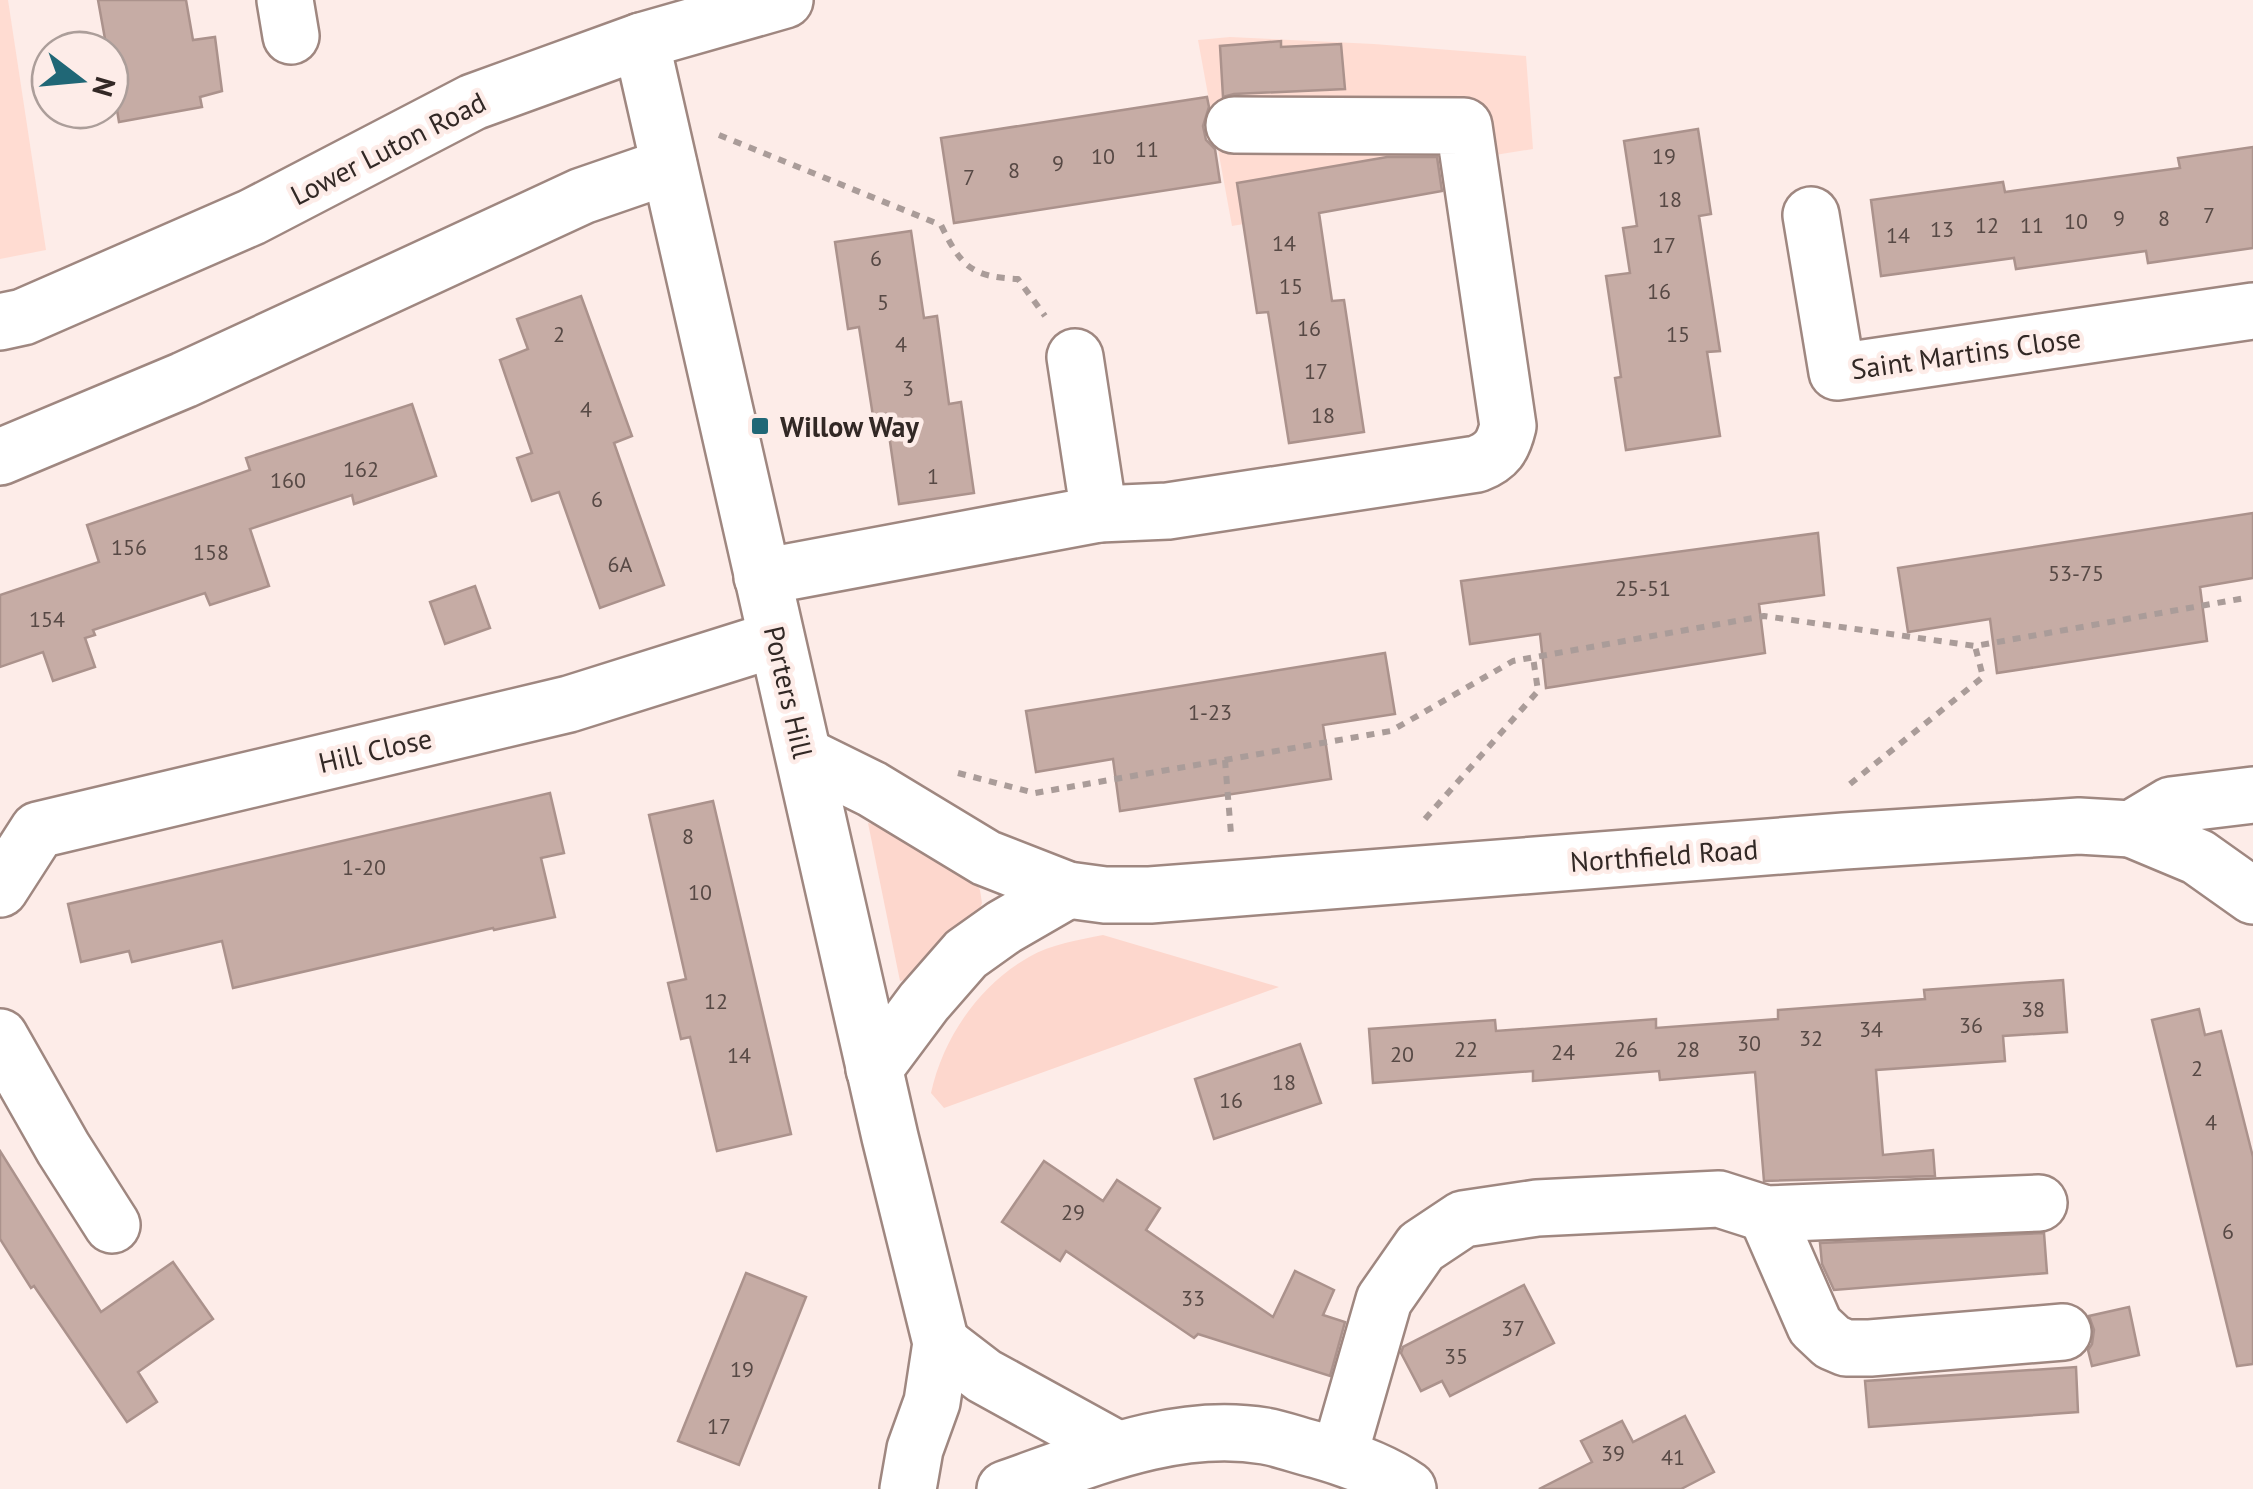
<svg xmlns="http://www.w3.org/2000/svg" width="2253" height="1489" viewBox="0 0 2253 1489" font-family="'PT Sans',sans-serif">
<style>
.built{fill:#ffdcd2}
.green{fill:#fdd7cd}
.building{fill:#c6aca5;stroke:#ab928c;stroke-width:2.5}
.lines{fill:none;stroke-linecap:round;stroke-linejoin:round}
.minor-casing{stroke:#9f8780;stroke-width:60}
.major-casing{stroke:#9f8780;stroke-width:60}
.path{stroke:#aa9c99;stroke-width:6;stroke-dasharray:8 8;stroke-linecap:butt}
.minor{stroke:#fff;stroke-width:55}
.major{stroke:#fff;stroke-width:55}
.poi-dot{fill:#206776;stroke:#fdece8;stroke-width:4}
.labels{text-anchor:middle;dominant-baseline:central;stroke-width:9;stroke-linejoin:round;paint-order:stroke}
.number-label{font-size:22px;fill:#574945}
.street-label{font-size:28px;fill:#322825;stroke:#fdece8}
.poi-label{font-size:28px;font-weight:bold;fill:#322825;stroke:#fdece8;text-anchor:start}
</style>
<rect width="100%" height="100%" fill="#fdece8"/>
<g class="built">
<path d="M0 0H8L46 250 0 259Z"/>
<path d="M1230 37 1374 44 1526 56 1533 149 1495 155 1497 181 1232 226 1198 40Z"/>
</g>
<g class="green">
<path d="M868 823 887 827 930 858 974 880 980 890 982 903 978 915 911 978 900 981Z"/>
<path d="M1103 935 1279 987 944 1108 931 1093C943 1038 979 985 1029 957 1051 944 1079 940 1103 935Z"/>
</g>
<g class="building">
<path d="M98 0H186L193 40 215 37 222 91 200 97 202 107 119 122 110 68V50H107Z"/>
<path d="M1281 41V47L1341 44 1345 89 1234 94 1223 97 1220 46Z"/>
<path d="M1207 97 1209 107 1203 126 1206 140 1215 149 1220 182 954 223 941 138Z"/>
<path d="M1698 129 1711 214 1699 216 1720 351 1707 352 1720 436 1626 450 1615 378 1621 377 1606 276 1630 273 1623 228 1637 226 1624 141Z"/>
<path d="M2253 147V248L2148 263 2146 251 2016 269 2014 258 1881 276 1871 200 2003 182 2005 192 2049 186 2180 168 2178 158Z"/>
<path d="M1387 157H1437L1442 191 1319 213 1332 301 1344 300 1364 432 1289 443 1268 312 1257 313 1237 183Z"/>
<path d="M911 231 924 318 937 316 949 404 961 402 974 493 899 504 886 414 873 416 859 327 848 329 835 242Z"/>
<path d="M581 296 632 436 614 443 664 585 600 608 559 492 532 501 517 458 532 453 500 360 528 349 517 319Z"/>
<path d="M412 404 436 476 354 504 352 495 250 529 269 586 210 605 205 593 93 630 95 635 85 638 95 667 53 681 43 652 0 667V595L99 562 87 525 250 470 246 458Z"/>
<path d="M2253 513V578L2200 587 2207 641 1997 673 1990 619 1908 632 1898 568Z"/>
<path d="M1818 533 1824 595 1759 604 1765 653 1546 688 1540 634 1470 644 1461 581Z"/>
<path d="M475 586 490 628 445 644 430 602Z"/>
<path d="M1385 653 1395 714 1323 725 1331 779 1120 811 1113 759 1036 772 1026 711Z"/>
<path d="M550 793 564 853 541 858 555 917 494 930 493 928 233 988 222 941 132 962 129 951 81 962 68 904Z"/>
<path d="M713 801 791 1134 717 1151 690 1037 681 1039 668 983 686 979 649 815Z"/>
<path d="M2063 980 2067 1032 2003 1036 2005 1061 1876 1070 1883 1155 1933 1150 1935 1176 1764 1181 1755 1072 1660 1080 1659 1071 1533 1081V1071L1373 1083 1369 1029 1495 1020 1496 1031 1656 1019V1028L1778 1019V1010L1925 999 1924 990Z"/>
<path d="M2199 1009 2205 1035 2221 1031 2253 1157V1364L2237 1366 2152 1020Z"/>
<path d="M1300 1044 1321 1103 1214 1139 1195 1079Z"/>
<path d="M0 1151 101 1312 173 1262 213 1319 138 1372 157 1402 127 1422 34 1286 31 1288 0 1239Z"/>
<path d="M1044 1161 1103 1201 1117 1180 1160 1208 1146 1230 1273 1317 1295 1271 1334 1290 1323 1315 1345 1322 1330 1376 1198 1334 1194 1338 1066 1251 1060 1261 1002 1222Z"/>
<path d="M2044 1233 2047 1273 1834 1290 1822 1264 1820 1243Z"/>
<path d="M746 1273 806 1297 739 1465 678 1441Z"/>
<path d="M1524 1285 1554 1343 1450 1396 1442 1381 1421 1391 1401 1353 1403 1347Z"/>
<path d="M2129 1307 2139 1355 2092 1366 2088 1350 2092 1344 2094 1330 2089 1316Z"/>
<path d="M2076 1367 2078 1412 1869 1427 1865 1381Z"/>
<path d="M1685 1416 1714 1472 1681 1489H1539L1592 1462 1581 1441 1622 1421 1633 1442Z"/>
</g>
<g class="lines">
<g class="minor-casing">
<g id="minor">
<path d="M285 0 291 36"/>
<path d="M641 41 890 1137 941 1343 932 1402 915 1449 908 1489"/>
<path d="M1811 215 1837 372 2253 311"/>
<path d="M0 457 184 380 582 196 669 166"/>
<path d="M1099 514 1168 511 1477 464C1497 456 1503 447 1508 426L1464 126 1234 125"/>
<path d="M762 577 1099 514 1075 357"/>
<path d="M805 756 872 789 986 858 1068 890 1105 895H1150L1844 841 2079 826 2131 829 2171 805 2253 795"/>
<path d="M2131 829 2198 857 2253 896"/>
<path d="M0 889 38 830 569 704 776 639"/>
<path d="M0 1037 63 1148 112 1225"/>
<path d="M874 1069 924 1002 966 954 1004 927 1068 890"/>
<path d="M1766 1214 1815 1326 1832 1342 1846 1348H1870L2063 1332"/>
<path d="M941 1343 984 1376 1117 1449"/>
<path d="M1339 1456 1384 1300 1421 1247 1463 1219 1537 1208 1719 1199 1766 1214 2039 1203"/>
<path d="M1005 1489C1088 1460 1175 1421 1265 1436 1282 1439 1300 1446 1317 1450 1345 1458 1384 1472 1408 1489"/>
</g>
</g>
<g class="major-casing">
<path id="major" d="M0 322 23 317 252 217 473 102 641 41 785 0"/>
</g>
<g class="path">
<path d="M719 135 941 225C961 266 971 277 1018 279L1045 316"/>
<path d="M1225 760 1231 834"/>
<path d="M958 773 1035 793 1391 731 1513 661 1764 616 1975 646 2245 598"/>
<path d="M1850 784 1983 677 1975 646"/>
<path d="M1425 819 1538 691 1533 657"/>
</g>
<use href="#minor" class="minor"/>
<use href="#major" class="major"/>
</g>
<rect class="poi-dot" x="750" y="416" width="20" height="20" rx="5"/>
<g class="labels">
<g class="number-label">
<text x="1147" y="149">11</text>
<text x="1103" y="156">10</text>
<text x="1664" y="156">19</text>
<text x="1058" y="163">9</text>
<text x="1014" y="170">8</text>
<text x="969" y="177">7</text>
<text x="1670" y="199">18</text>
<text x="2209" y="215">7</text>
<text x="2119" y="218">9</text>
<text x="2164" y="218">8</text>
<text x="2076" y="221">10</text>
<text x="1987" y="225">12</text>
<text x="2032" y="225">11</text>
<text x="1942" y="229">13</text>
<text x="1898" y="235">14</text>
<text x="1284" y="243">14</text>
<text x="1664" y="245">17</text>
<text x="876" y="258">6</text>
<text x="1291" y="286">15</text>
<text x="1659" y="291">16</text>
<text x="883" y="302">5</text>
<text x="1309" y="328">16</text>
<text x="559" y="334">2</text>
<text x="1678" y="334">15</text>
<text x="901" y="344">4</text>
<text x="1316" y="371">17</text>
<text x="908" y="388">3</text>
<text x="586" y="409">4</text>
<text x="1323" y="415">18</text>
<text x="361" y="469">162</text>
<text x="933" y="476">1</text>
<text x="288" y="480">160</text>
<text x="597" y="499">6</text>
<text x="129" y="547">156</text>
<text x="211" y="552">158</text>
<text x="620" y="564">6A</text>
<text x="2076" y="573">53-75</text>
<text x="1643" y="588">25-51</text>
<text x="47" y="619">154</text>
<text x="1210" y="712">1-23</text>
<text x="688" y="836">8</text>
<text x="364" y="867">1-20</text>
<text x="700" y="892">10</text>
<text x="716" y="1001">12</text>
<text x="2033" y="1009">38</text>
<text x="1971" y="1025">36</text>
<text x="1871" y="1029">34</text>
<text x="1811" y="1038">32</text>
<text x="1749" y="1043">30</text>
<text x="1466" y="1049">22</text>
<text x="1626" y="1049">26</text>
<text x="1688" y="1049">28</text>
<text x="1563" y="1052">24</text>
<text x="1402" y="1054">20</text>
<text x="739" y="1055">14</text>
<text x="2197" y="1068">2</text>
<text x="1284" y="1082">18</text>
<text x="1231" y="1100">16</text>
<text x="2211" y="1122">4</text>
<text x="1073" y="1212">29</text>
<text x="2228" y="1231">6</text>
<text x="1193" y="1298">33</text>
<text x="1513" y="1328">37</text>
<text x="1456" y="1356">35</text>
<text x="742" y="1369">19</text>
<text x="719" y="1426">17</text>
<text x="1613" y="1453">39</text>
<text x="1673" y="1457">41</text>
</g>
<g class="street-label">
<text transform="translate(388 148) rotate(-27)">Lower Luton Road</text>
<text transform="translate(1966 353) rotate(-8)">Saint Martins Close</text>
<text transform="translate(789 692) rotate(77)">Porters Hill</text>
<text transform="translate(375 750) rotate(-13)">Hill Close</text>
<text transform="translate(1664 855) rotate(-4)">Northfield Road</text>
</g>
<g class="poi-label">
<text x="780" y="426">Willow Way</text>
</g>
</g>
<g transform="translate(80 80) rotate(106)"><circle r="48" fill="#fdece8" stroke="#ac9e9a" stroke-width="2.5"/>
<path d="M0-8L18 38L0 25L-18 38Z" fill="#206776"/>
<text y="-15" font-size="28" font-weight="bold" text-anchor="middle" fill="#322825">N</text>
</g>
</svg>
